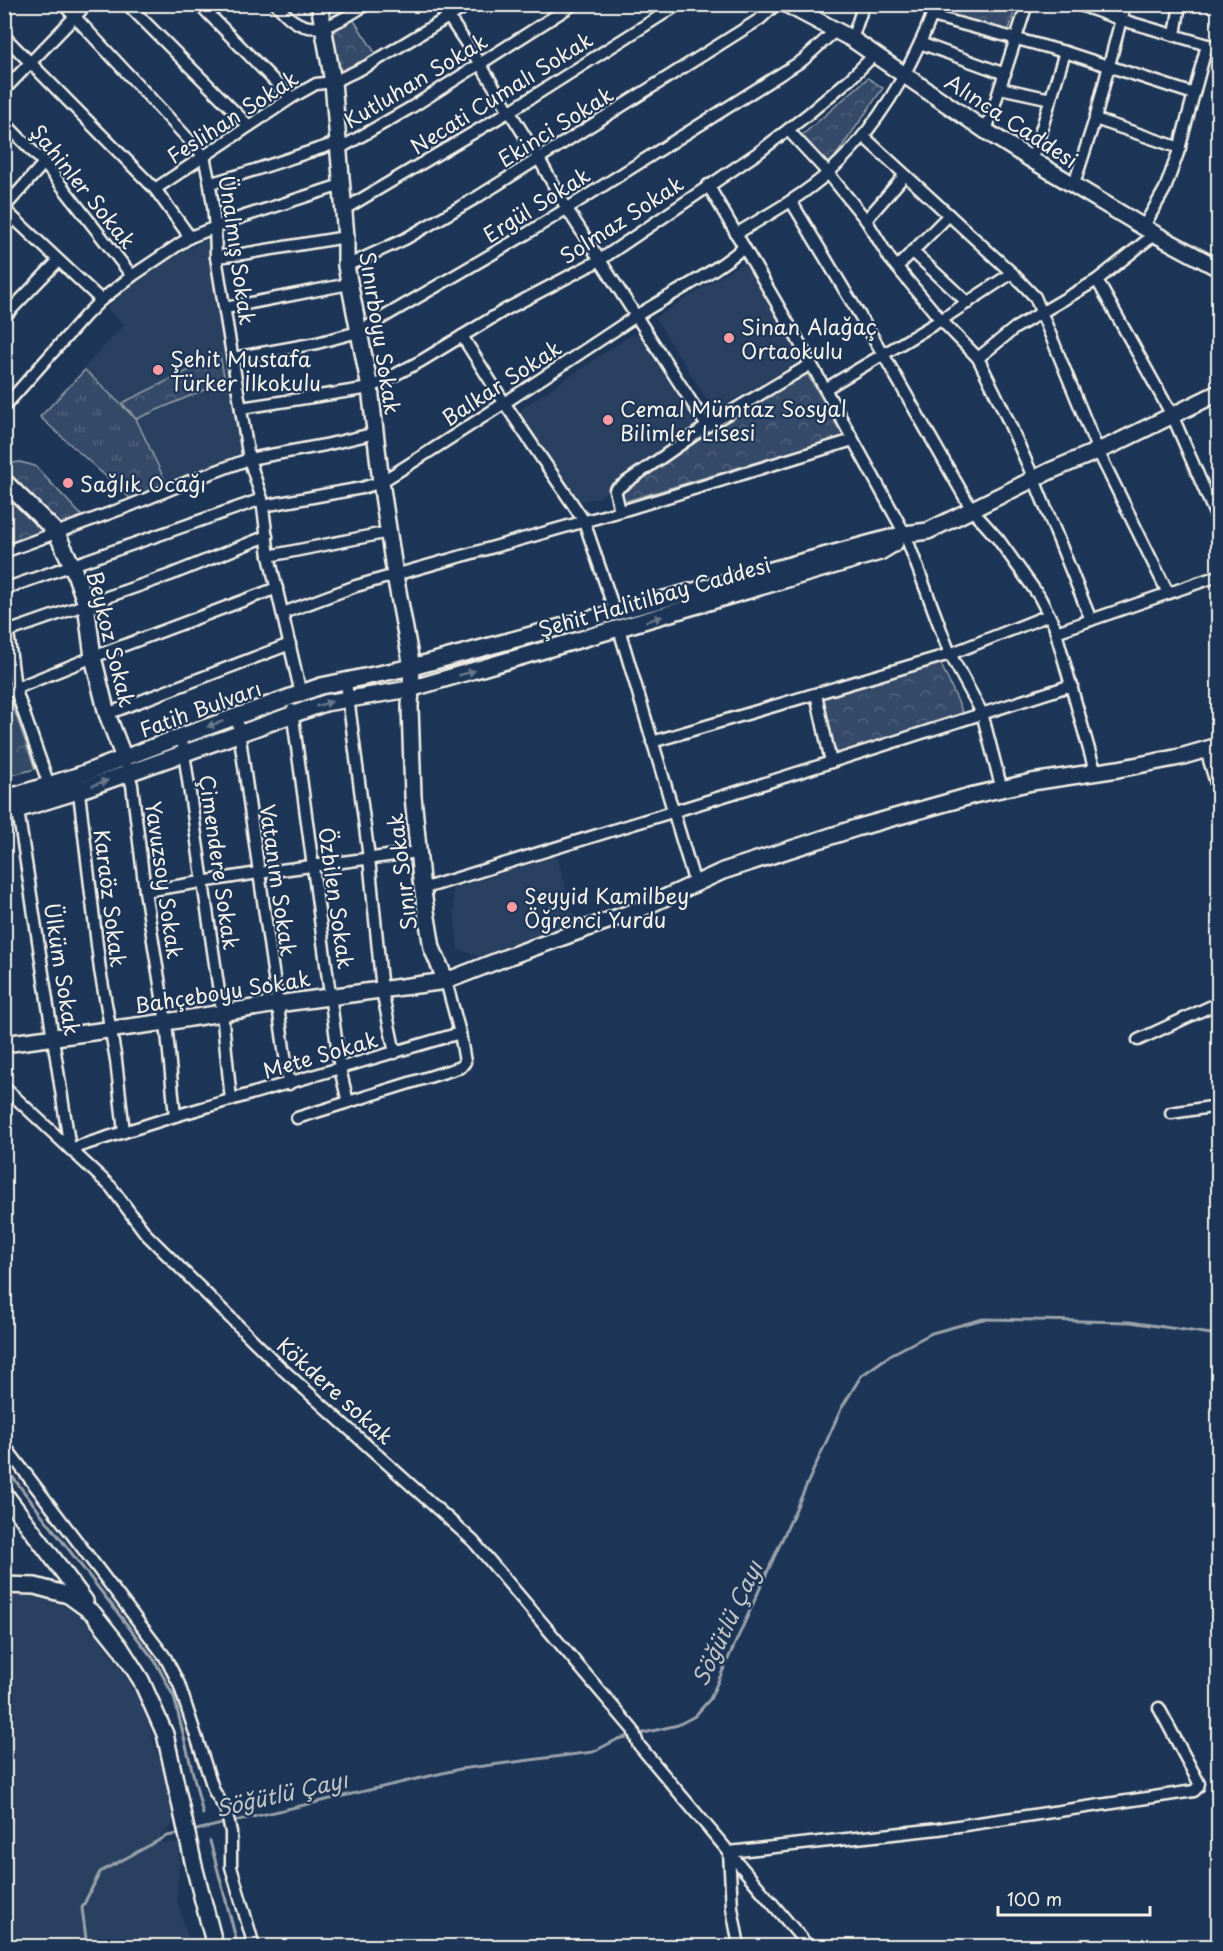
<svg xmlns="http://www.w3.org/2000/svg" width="1223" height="1951" viewBox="0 0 1223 1951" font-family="'Playpen Sans',sans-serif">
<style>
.built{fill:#2a4060}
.grass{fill:url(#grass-tufts);stroke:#949ea8;stroke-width:1.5}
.park{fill:url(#park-crowns);stroke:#949ea8;stroke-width:1.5}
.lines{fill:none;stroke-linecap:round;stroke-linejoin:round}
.stream{stroke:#9aa2ab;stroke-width:3}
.street-casing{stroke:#f4f1e8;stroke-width:15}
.secondary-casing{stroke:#f4f1e8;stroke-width:20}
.street{stroke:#1d3557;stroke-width:10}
.secondary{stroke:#1d3557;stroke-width:15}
.oneway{fill:#68778a}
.poi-dot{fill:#ff9aa2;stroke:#1d3557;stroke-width:2}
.labels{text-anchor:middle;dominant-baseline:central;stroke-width:4.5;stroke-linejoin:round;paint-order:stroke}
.street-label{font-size:21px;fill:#f4f1e8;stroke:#1d3557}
.poi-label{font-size:21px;fill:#f4f1e8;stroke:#1d3557;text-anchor:start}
.water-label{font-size:22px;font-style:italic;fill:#c0c3c4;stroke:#1d3557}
</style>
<defs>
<pattern id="grass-tufts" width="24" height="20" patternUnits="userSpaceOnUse" patternTransform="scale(1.5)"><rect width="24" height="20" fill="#354a67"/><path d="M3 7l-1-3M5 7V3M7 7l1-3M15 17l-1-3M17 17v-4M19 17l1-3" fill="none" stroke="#53657d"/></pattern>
<pattern id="park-crowns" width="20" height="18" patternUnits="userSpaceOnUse" patternTransform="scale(1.5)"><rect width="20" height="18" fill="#354a67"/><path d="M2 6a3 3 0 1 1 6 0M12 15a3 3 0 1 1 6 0" fill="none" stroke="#53657d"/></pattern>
</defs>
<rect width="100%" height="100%" fill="#1d3557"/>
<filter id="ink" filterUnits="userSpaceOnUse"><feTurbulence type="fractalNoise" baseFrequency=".0167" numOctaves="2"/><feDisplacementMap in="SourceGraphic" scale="12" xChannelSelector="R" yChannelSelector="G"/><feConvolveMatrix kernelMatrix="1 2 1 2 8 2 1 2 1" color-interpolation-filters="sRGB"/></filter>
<g filter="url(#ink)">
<g class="built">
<path d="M210 237 249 459 134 504 39 416 124 325 106 308 143 275Z"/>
<path d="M744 262 803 359 714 411 655 318Z"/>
<path d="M631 335 637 336 642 340 696 425 695 430 598 498 578 502 520 415 522 408Z"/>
<path d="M557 856 576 925 481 957 458 949 452 889Z"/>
<path d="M17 1591 47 1597 78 1614 95 1631 141 1700 175 1810 172 1826 160 1836 161 1843H180L177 1901 191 1946H5L4 1593Z"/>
</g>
<path class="grass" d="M85 370 136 419 168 487 133 501 40 417Z"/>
<g class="park">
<path d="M949 5H1016L1008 34 945 16Z"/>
<path d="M353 19 376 54 346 72 338 70 329 35Z"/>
<path d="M868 78 883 88 828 167 800 137Z"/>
<path d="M220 355 225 381 136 419 122 403Z"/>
<path d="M805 370 844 436 616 504 613 490Z"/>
<path d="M20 462 35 466 84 518 53 529 5 481V464Z"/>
<path d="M5 489 46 530 5 546Z"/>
<path d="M940 662 964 715 832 756 819 697Z"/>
<path d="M11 701 35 769 5 777V703Z"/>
</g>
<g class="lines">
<g class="stream">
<path d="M4 1466 155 1661 174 1697 203 1814"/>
<path d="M192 1831 460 1769 593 1752 618 1739 678 1725 695 1716 710 1699 841 1409 861 1376 892 1354 932 1333 983 1319 1130 1322 1218 1335"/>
<path d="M210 1841 238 1946"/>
<path d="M87 1946 82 1908 100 1872 167 1836 183 1833"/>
</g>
<g class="street-casing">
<g id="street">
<path d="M63 4 204 156C212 189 216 222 216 257L249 459 262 499 269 556 301 694"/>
<path d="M127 4 249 126"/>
<path d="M199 4 291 98"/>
<path d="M276 4C282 10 287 17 294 21 319 38 344 18 367 4"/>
<path d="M440 4 480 64 539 159 567 209 707 426"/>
<path d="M1077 4 1122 20 1218 48"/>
<path d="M932 16 1065 52 1194 94"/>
<path d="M1175 35 1180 4"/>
<path d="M4 36 155 189 190 237"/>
<path d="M852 39 864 4"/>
<path d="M920 43 1005 74"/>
<path d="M1000 88 1051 99"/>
<path d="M4 90 87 4"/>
<path d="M1095 119 1125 4"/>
<path d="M4 122 44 163 132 276"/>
<path d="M788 130 828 173 866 220 890 259 941 320 978 358 1002 407 1034 479 1091 620"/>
<path d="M986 131 1027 4"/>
<path d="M863 136 1012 273 1035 297 1098 451 1168 593"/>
<path d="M337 150 412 107 574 4"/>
<path d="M1032 160 1065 52"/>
<path d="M211 183C253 172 295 156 337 143"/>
<path d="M1074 184 1095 119 1180 148"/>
<path d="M708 185 798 340 905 534 950 654 982 713 1002 790"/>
<path d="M155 189 291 98 316 84 333 82 367 66 470 4"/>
<path d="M791 201 883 354 972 510 998 539 1039 596 1054 625 1095 771"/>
<path d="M4 208 44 163"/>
<path d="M4 209 101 300"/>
<path d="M343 210 510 111 679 4"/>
<path d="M866 220 905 175"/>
<path d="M1144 226 1165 189 1178 153 1207 45"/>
<path d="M736 234C767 215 800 198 828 173 867 138 898 91 920 43 926 30 932 18 935 4"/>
<path d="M912 251 968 303"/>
<path d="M216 257 242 254 346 237"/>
<path d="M346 266 405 239 479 196 760 19 776 4"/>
<path d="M897 267 949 215"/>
<path d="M1097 280 1155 234"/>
<path d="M225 308 349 284"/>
<path d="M4 317 58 261"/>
<path d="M462 336 505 404 584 521 615 612"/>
<path d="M233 358 317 343 358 332 523 236 803 60 836 30"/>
<path d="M978 358 1015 328 1097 280 1173 417 1218 521"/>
<path d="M825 389 941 320 1012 273"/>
<path d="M4 407 85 316 101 300 132 276 190 237 242 217 341 185"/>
<path d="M241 408 370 388 421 361 505 310 600 260 759 152 807 115 851 78 874 55"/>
<path d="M263 506 362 488 381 482C466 429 549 374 633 318 670 294 710 276 744 247"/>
<path d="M620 511 615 490 707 426 811 364"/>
<path d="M4 552 129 506 190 481 249 459 325 445 376 433"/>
<path d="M269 556 389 532"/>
<path d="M4 589 262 499"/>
<path d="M283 613 356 586 628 509 853 440"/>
<path d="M4 624 8 632 15 688 49 785"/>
<path d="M619 629 695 884"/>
<path d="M1056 632 1218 576"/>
<path d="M4 633 170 575 267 536"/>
<path d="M346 682 369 858 382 991 395 1053"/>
<path d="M4 693 93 657 277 588"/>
<path d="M816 694 831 762"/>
<path d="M292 710 340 1069 348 1102"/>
<path d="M107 714 290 644"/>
<path d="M237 717 289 1084"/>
<path d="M652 742 950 654 1049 615"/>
<path d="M183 746 222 1012 231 1100"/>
<path d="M1206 750 1218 790"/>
<path d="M124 758 132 785 145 891 166 1022 175 1116"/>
<path d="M78 784 100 970 116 1060 124 1132"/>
<path d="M17 804 70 1149 175 1116 460 1033"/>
<path d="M422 889 753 787 1072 685"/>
<path d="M145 891 258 873 418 852"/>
<path d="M1138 1040 1218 1003"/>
<path d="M4 1087 111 1187 146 1234 279 1366 473 1541 633 1730 638 1744 808 1946"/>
<path d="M1171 1113 1218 1106"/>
<path d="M297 1118 461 1067 465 1062 460 1033 446 981"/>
<path d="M4 1445 165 1657 179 1684 214 1791 226 1810 231 1832V1867L254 1946"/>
<path d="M739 1946 732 1908 729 1852 938 1829 1194 1791 1198 1787 1199 1783 1159 1708"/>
</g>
</g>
<g class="secondary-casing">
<g id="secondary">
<path d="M319 4 333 82 346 237V266L370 388 381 482 395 575 412 667 410 707 413 796 421 880 432 948 446 981"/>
<path d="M786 4 852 39 986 131 1032 160 1155 234 1218 268"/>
<path d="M4 481 56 532 72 565 86 604 93 657 107 714 124 758"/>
<path d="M4 799 77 776 182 736 321 686 412 667 905 534 928 531 1050 471 1114 444 1218 393"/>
<path d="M4 814 78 791 325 703 410 689 880 552 895 543"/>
<path d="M4 1044 166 1022 277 1004 446 981 510 956 638 910 723 871 856 828 974 795 1032 782 1118 769 1180 757 1218 746"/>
<path d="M4 1493 85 1601"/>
<path d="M4 1585 35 1586 68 1595 93 1613 120 1647 141 1680 165 1734 194 1866 215 1946"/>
</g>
</g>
<use href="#street" class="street"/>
<use href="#secondary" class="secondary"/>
</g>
<defs><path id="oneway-solid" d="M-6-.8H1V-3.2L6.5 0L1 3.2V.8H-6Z" transform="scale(1.5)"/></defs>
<g class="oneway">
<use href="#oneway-solid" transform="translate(654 619) rotate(-16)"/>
<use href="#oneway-solid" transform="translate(467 673) rotate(-16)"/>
<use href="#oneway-solid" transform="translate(324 704) rotate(-16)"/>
<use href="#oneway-solid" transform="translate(215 724) rotate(161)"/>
<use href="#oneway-solid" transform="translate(100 783) rotate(-20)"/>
</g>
</g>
<g class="poi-dot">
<circle cx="729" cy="338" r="6"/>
<circle cx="158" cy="370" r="6"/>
<circle cx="608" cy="420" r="6"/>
<circle cx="68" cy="483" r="6"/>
<circle cx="512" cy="907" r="6"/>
</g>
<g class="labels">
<g class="street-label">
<text transform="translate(415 80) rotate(-31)">Kutluhan Sokak</text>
<text transform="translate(501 92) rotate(-32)">Necati Cumalı Sokak</text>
<text transform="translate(232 116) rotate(-33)">Feslihan Sokak</text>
<text transform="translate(1012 120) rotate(33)">Alınca Caddesi</text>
<text transform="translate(555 126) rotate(-32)">Ekinci Sokak</text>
<text transform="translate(84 186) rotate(51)">Şahinler Sokak</text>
<text transform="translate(536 204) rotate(-32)">Ergül Sokak</text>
<text transform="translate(621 219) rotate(-33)">Solmaz Sokak</text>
<text transform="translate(238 250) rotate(82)">Ünalmış Sokak</text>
<text transform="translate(381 333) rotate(81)">Sınırboyu Sokak</text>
<text transform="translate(501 382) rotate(-33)">Balkar Sokak</text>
<text transform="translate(654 596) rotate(-16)">Şehit Halitilbay Caddesi</text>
<text transform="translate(112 639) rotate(76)">Beykoz Sokak</text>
<text transform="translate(200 708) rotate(-20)">Fatih Bulvarı</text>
<text transform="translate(220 862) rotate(82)">Çimendere Sokak</text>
<text transform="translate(401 872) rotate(-97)">Sınır Sokak</text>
<text transform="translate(165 880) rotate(82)">Yavuzsoy Sokak</text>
<text transform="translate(279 880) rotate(82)">Vatanım Sokak</text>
<text transform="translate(111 898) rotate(83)">Karaöz Sokak</text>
<text transform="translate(337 898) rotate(82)">Özbilen Sokak</text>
<text transform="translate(63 969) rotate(81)">Ülküm Sokak</text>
<text transform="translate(222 991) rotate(-9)">Bahçeboyu Sokak</text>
<text transform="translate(320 1054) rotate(-16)">Mete Sokak</text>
<text transform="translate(336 1390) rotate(42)">Kökdere sokak</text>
</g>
<g class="poi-label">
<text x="741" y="326">Sinan Alağaç<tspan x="741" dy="24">Ortaokulu</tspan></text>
<text x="170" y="358">Şehit Mustafa<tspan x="170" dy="24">Türker İlkokulu</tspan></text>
<text x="620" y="408">Cemal Mümtaz Sosyal<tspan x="620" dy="24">Bilimler Lisesi</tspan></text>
<text x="80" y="483">Sağlık Ocağı</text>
<text x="524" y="895">Seyyid Kamilbey<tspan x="524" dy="24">Öğrenci Yurdu</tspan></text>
</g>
<g class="water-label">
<text transform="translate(726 1623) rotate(-65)">Söğütlü Çayı</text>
<text transform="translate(281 1793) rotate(-13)">Söğütlü Çayı</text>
</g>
</g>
<rect width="1223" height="1951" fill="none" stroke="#1d3557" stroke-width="24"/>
<rect x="12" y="12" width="1199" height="1927" fill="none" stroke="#f4f1e8" stroke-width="2" filter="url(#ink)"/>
<path d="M998 1906v9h152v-9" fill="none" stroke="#f4f1e8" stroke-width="3"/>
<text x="1007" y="1906" font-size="18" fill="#f4f1e8" stroke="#1d3557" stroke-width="4.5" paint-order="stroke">100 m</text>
</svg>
